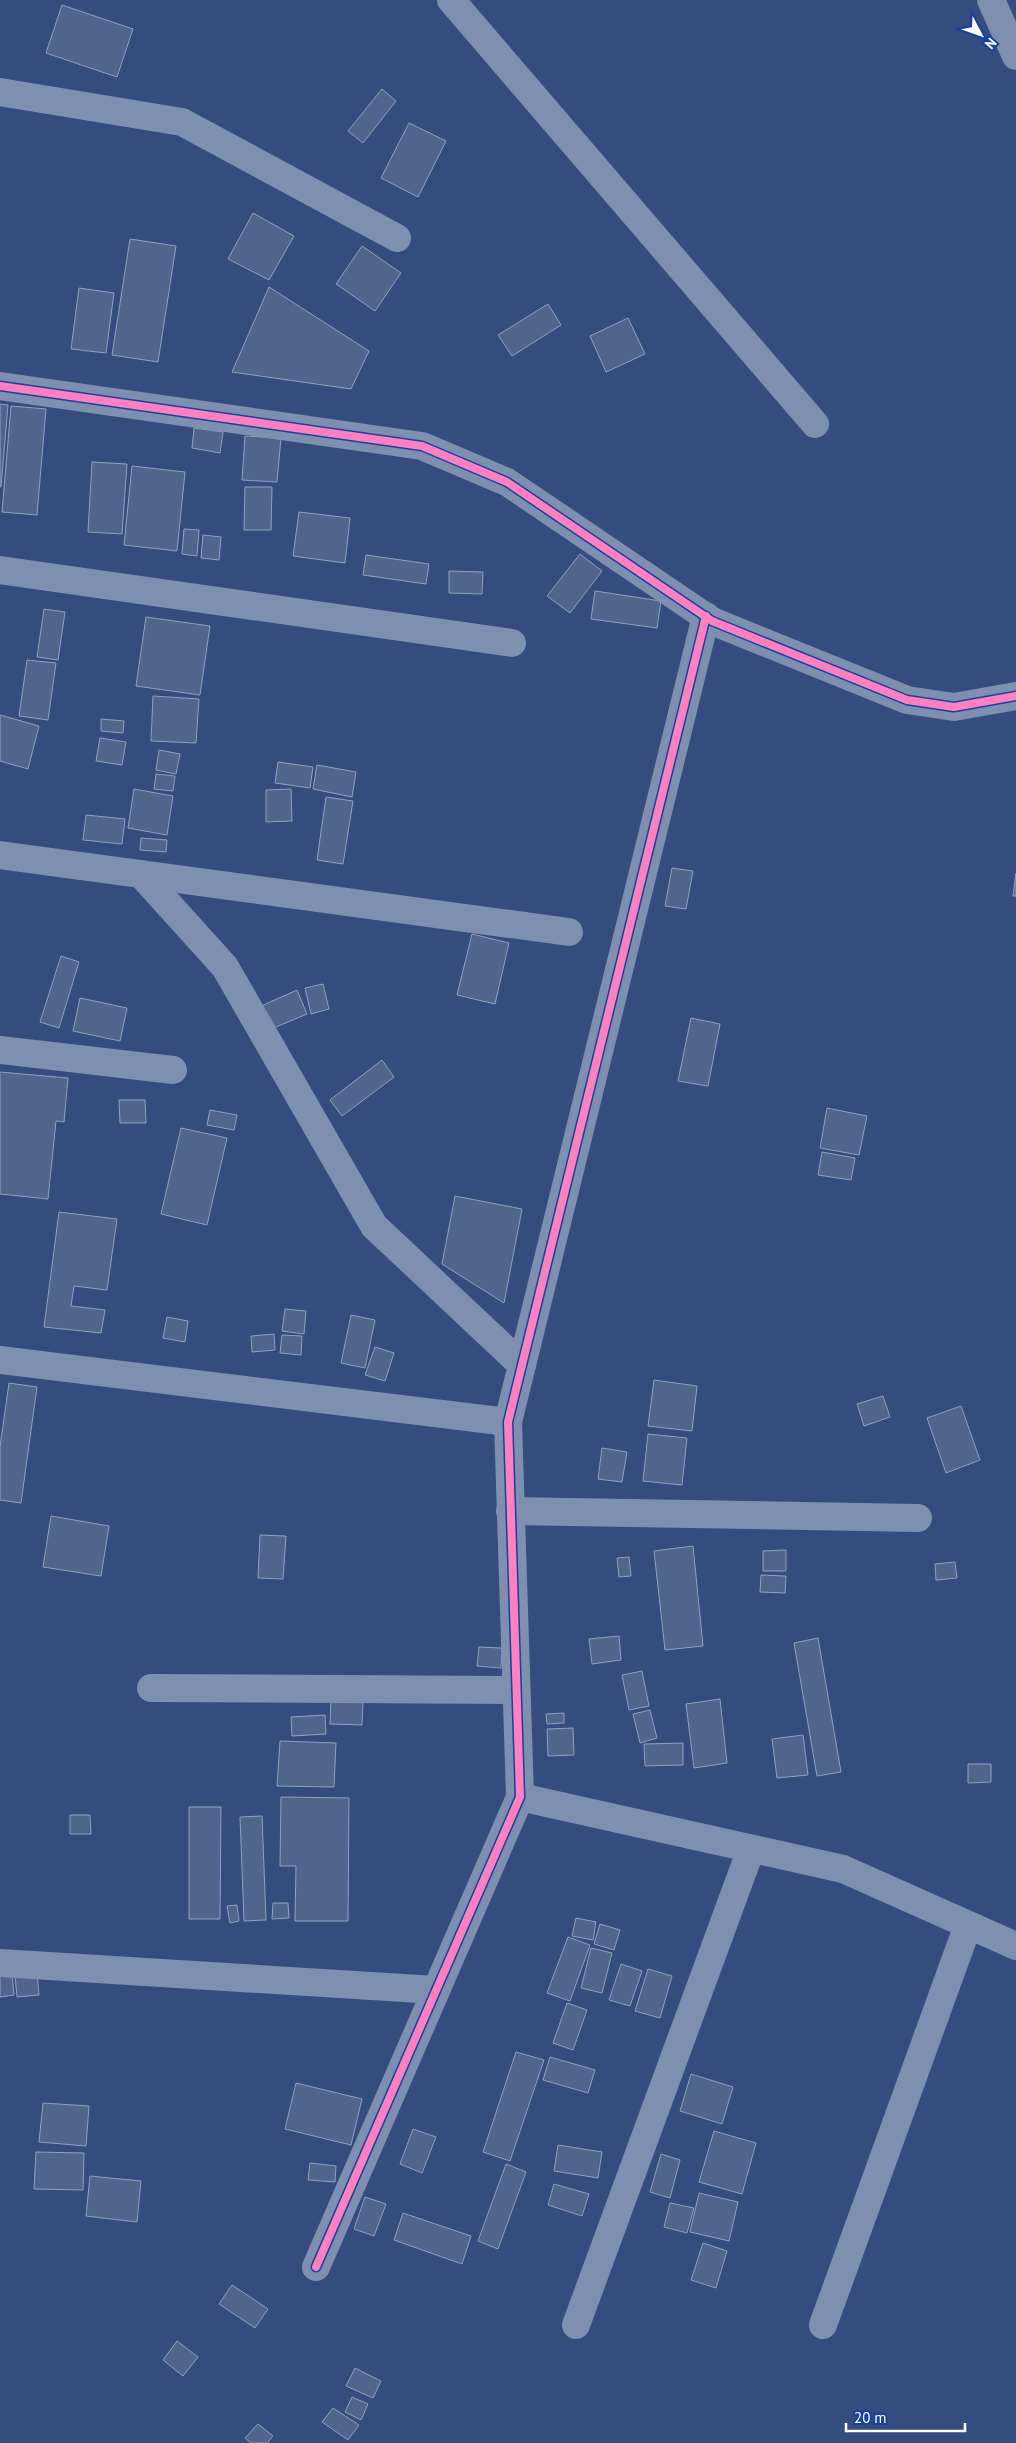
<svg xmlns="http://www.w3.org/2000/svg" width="1016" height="2443" viewBox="0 0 1016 2443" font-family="'PT Sans',sans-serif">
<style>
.building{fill:#51658c;stroke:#93a1bd}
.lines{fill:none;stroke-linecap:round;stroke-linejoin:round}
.street{stroke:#7f8faf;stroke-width:28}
.cycleway-casing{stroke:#15429d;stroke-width:11}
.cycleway{stroke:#ff80c0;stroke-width:8}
</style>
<rect width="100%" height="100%" fill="#344c7e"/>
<g class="building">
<path d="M62 5 133 29 117 77 46 53Z"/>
<path d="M382 89 396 101 363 143 348 131Z"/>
<path d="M409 123 446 141 418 197 381 178Z"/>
<path d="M253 213 294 236 269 280 228 259Z"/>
<path d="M130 239 176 246 158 362 112 355Z"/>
<path d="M362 246 401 273 375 311 336 284Z"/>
<path d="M269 287 369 351 351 389 232 372Z"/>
<path d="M79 288 114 293 106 353 71 349Z"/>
<path d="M548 304 561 325 512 356 498 335Z"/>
<path d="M628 318 645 354 606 372 590 336Z"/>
<path d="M0 404 8 405 1 487H0Z"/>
<path d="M11 406 46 409 37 515 2 512Z"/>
<path d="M194 428 223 432 220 453 192 448Z"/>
<path d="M245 436 281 438 277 482 242 480Z"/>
<path d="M92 462 127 464 122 534 88 532Z"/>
<path d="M132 466 185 472 177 551 124 545Z"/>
<path d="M245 487H272L271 530H244Z"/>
<path d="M299 512 350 518 345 563 293 556Z"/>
<path d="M184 529 199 530 197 556 182 554Z"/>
<path d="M203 535 221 537 219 560 201 558Z"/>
<path d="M580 554 602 571 570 613 547 596Z"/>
<path d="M366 555 429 564 426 584 363 575Z"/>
<path d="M449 571 483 572 482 594 449 593Z"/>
<path d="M595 591 661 601 657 628 591 619Z"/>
<path d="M44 609 65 612 58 660 37 657Z"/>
<path d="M146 617 210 626 200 695 136 686Z"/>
<path d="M27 660 56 663 48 720 19 716Z"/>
<path d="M153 696 199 699 196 743 151 741Z"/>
<path d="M0 715 39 726 28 769 0 761Z"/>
<path d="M101 719 124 721 123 733 101 731Z"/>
<path d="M100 738 126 742 122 765 96 761Z"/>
<path d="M159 750 180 754 176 774 156 770Z"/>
<path d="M278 762 313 767 310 788 275 783Z"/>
<path d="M317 765 356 772 352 797 313 789Z"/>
<path d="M156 774 175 776 173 791 154 789Z"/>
<path d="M134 789 173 796 167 835 128 828Z"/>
<path d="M291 789 292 821 266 822V790Z"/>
<path d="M326 797 353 801 343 864 317 860Z"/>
<path d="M86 815 125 819 122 844 83 840Z"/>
<path d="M141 838 167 840 166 852 140 850Z"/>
<path d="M672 868 693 871 686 909 665 906Z"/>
<path d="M1016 873V896H1013Z"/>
<path d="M472 934 509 943 495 1004 457 995Z"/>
<path d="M61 956 79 962 59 1028 40 1022Z"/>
<path d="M323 984 329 1009 311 1014 305 988Z"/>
<path d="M297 990 307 1014 269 1030 259 1007Z"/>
<path d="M80 998 127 1008 120 1041 73 1031Z"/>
<path d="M691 1018 720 1024 708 1086 678 1081Z"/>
<path d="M382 1060 394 1077 342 1116 330 1100Z"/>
<path d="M0 1072 68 1078 64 1122 56 1121 48 1199 0 1194Z"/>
<path d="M119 1100H145L146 1123H120Z"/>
<path d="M827 1108 867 1116 859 1155 820 1148Z"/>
<path d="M210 1110 237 1115 234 1130 207 1125Z"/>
<path d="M181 1128 227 1138 207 1225 161 1214Z"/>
<path d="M822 1152 855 1158 851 1180 818 1175Z"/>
<path d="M455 1196 522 1209 504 1303 442 1264Z"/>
<path d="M59 1212 117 1219 107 1290 74 1286 71 1306 105 1310 101 1333 44 1327Z"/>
<path d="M285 1309 306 1311 304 1334 282 1331Z"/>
<path d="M351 1315 375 1320 365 1368 341 1363Z"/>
<path d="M167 1317 188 1321 185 1342 163 1338Z"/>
<path d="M274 1334 275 1350 252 1352 251 1336Z"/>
<path d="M282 1335 302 1336 301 1355 280 1353Z"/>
<path d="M375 1347 394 1353 385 1381 365 1375Z"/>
<path d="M654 1380 697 1386 692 1431 648 1426Z"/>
<path d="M9 1383 37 1387 21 1503 0 1500V1447Z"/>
<path d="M883 1396 890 1417 864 1426 857 1404Z"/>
<path d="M961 1406 980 1460 946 1473 927 1418Z"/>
<path d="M648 1434 687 1438 682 1485 643 1481Z"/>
<path d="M602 1448 627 1452 622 1482 598 1479Z"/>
<path d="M51 1516 109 1526 101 1576 43 1567Z"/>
<path d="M260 1535 286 1536 283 1579 258 1578Z"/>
<path d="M693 1546 703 1646 665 1650 654 1551Z"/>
<path d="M786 1550V1571H763V1551Z"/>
<path d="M629 1557 631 1576 619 1577 617 1558Z"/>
<path d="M955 1562 957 1578 936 1580 935 1564Z"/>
<path d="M761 1575 786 1576 785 1593 760 1592Z"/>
<path d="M619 1636 621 1660 592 1664 589 1639Z"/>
<path d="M818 1638 841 1772 817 1776 794 1643Z"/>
<path d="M479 1647 502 1648 501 1668 477 1666Z"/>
<path d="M642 1671 649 1706 629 1710 622 1675Z"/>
<path d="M720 1699 727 1763 694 1768 686 1704Z"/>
<path d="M331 1701 363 1702 362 1725 330 1724Z"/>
<path d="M650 1710 657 1738 640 1743 633 1714Z"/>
<path d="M564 1713V1723L547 1724 546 1714Z"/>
<path d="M325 1715 326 1734 292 1736 291 1717Z"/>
<path d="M573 1728 574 1755 548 1756 547 1729Z"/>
<path d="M803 1735 808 1775 777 1778 772 1739Z"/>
<path d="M280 1741 336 1743 334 1787 277 1786Z"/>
<path d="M683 1743V1765L645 1766 644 1744Z"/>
<path d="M968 1764H991V1782L968 1783Z"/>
<path d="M281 1797 349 1798 348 1921H295L296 1866H280Z"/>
<path d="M189 1807H221L220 1919H189Z"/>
<path d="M70 1815H90L91 1834H70Z"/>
<path d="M262 1816 266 1920 244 1921 240 1817Z"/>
<path d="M273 1903H288L289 1918 272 1919Z"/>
<path d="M237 1905 239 1921 230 1923 227 1906Z"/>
<path d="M576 1918 596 1922 593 1940 572 1936Z"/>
<path d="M600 1924 620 1930 614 1950 594 1944Z"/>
<path d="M568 1937 590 1945 570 2001 547 1993Z"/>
<path d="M591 1948 612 1953 602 1993 581 1988Z"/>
<path d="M621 1964 642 1971 630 2006 609 2000Z"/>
<path d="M648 1969 672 1976 660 2018 635 2011Z"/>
<path d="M12 1973 14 1995 0 1997V1975Z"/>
<path d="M37 1973 39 1995 17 1997 15 1975Z"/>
<path d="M567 2003 587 2010 573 2050 553 2043Z"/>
<path d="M516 2052 544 2060 510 2161 483 2152Z"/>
<path d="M550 2057 595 2070 588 2093 543 2080Z"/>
<path d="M691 2074 733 2087 722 2124 680 2111Z"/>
<path d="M296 2083 362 2099 351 2145 285 2129Z"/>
<path d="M43 2103 89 2106 86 2146 39 2142Z"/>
<path d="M413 2129 436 2137 422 2173 400 2164Z"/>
<path d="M714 2131 756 2143 742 2194 699 2182Z"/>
<path d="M558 2145 602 2152 598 2178 554 2171Z"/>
<path d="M36 2152 84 2153 83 2190 34 2189Z"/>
<path d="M661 2154 680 2160 670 2198 650 2192Z"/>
<path d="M310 2163 336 2166 335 2182 308 2180Z"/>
<path d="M506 2164 526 2172 498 2249 478 2241Z"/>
<path d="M90 2176 141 2181 137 2222 86 2216Z"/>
<path d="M554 2184 589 2194 582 2216 548 2205Z"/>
<path d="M699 2193 738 2202 729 2241 690 2232Z"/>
<path d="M365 2197 386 2204 374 2236 354 2229Z"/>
<path d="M670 2203 694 2208 687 2233 664 2227Z"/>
<path d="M403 2213 471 2236 462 2264 394 2240Z"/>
<path d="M703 2243 727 2251 716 2288 691 2280Z"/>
<path d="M232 2285 268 2309 255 2328 219 2304Z"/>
<path d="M177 2341 198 2357 183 2376 163 2360Z"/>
<path d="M355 2368 381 2381 373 2398 346 2386Z"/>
<path d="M352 2397 368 2404 361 2420 345 2412Z"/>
<path d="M333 2408 359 2425 348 2440 322 2422Z"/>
<path d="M258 2424 273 2436 267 2443H251L245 2438Z"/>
</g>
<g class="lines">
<g class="street">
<path d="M451 0 815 424"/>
<path d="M991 0 1016 56"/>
<path d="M0 92 182 122 397 238"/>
<path d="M0 386 422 446 507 482 712 621 907 700 954 707 1016 696"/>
<path d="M0 570 512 643"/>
<path d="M0 855 569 932"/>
<path d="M141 874 225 967 374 1226 522 1365"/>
<path d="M0 1050 173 1070"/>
<path d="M0 1360 508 1422"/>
<path d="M510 1511 918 1518"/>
<path d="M151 1688 516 1690"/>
<path d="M520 1797 843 1869 1016 1946"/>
<path d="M0 1963 436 1990"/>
<path d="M316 2267 520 1797 508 1422 706 616"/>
<path d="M576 2325 751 1849"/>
<path d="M823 2325 968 1925"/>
</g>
<g class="cycleway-casing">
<g id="cycleway">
<path d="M0 386 422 446 507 482 712 621 907 700 954 707 1016 696"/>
<path d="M316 2267 520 1797 508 1422 706 616"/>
</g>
</g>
<use href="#cycleway" class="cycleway"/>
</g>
<g transform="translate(981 35) rotate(131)" stroke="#15429d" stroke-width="4" paint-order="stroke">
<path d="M0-4L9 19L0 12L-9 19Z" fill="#ffffff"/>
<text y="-8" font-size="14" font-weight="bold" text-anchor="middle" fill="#ffffff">N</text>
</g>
<path d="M846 2423v8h119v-8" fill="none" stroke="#ffffff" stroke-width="2.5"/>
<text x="854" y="2423" font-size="15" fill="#ffffff" stroke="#15429d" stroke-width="4" paint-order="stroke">20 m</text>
</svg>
